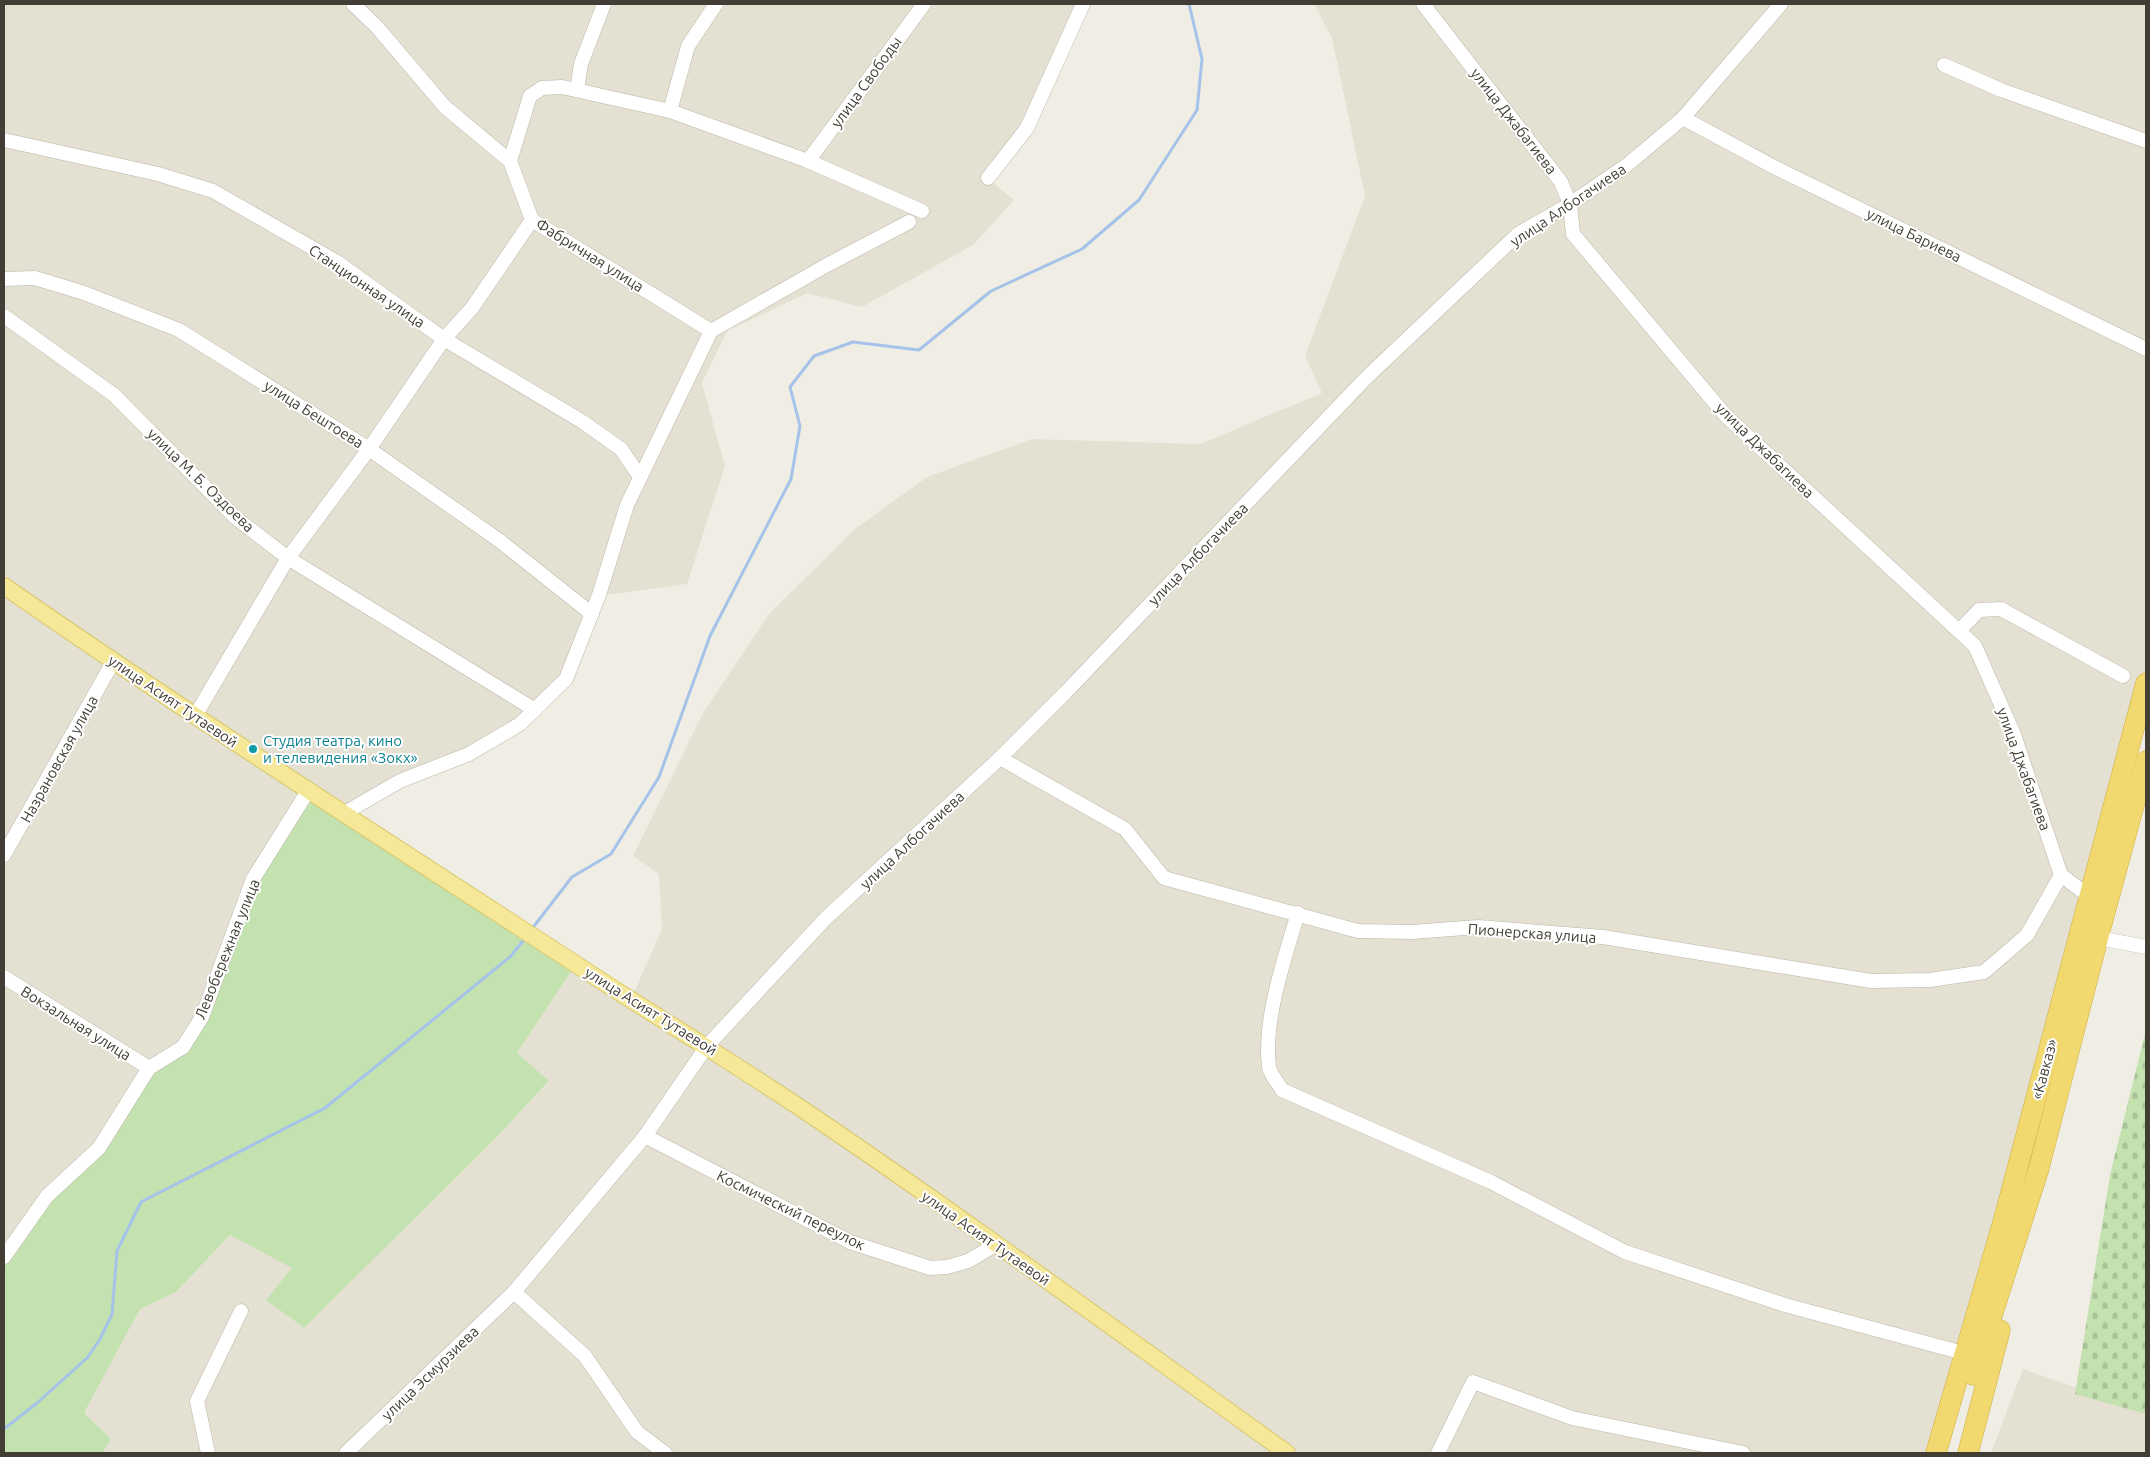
<svg xmlns="http://www.w3.org/2000/svg" width="2150" height="1457" viewBox="0 0 2150 1457" font-family="Ubuntu,sans-serif">
<style>
.residential{fill:#e4e1d3}
.grass{fill:#c4e1b0}
.cemetery{fill:url(#cemetery-stones)}
.lines{fill:none;stroke-linecap:round;stroke-linejoin:round}
.stream{stroke:#a5c3e9;stroke-width:3}
.minor-casing{stroke:#bbb7a8;stroke-width:15}
.major-casing{stroke:#d8c76a;stroke-width:18}
.highway-casing{stroke:#ceae40;stroke-width:21}
.minor{stroke:#fff;stroke-width:14}
.major{stroke:#f5e898;stroke-width:16}
.highway{stroke:#f1d86f;stroke-width:20}
.culture-dot{fill:#0f9aa8;stroke:#fff;stroke-width:2}
.labels{text-anchor:middle;dominant-baseline:central;stroke-width:4;stroke-linejoin:round;paint-order:stroke}
.street-label{font-size:15px;fill:#423e35;stroke:#fff}
.culture-label{font-size:15px;fill:#0d838f;stroke:#fff;text-anchor:start}
</style>
<defs>
<pattern id="cemetery-stones" width="16" height="16" patternUnits="userSpaceOnUse" patternTransform="scale(1.25)"><rect width="16" height="16" fill="#c4e1b0"/><path d="M2 7V4a2 2 0 0 1 4 0v3zM10 15v-3a2 2 0 0 1 4 0v3z" fill="#aac298"/></pattern>
</defs>
<rect width="100%" height="100%" fill="#f0eee4"/>
<g class="residential">
<path d="M4 4H1083L1027 128 988 178 1014 200 973 245 862 307 807 293 727 331 702 383 725 466 687 584 599 596 566 679 520 724 343 814 202 1017 99 1148 4 1257Z"/>
<path d="M1314 4H2146V683L1926 1453H102L111 1439 84 1413 140 1309 176 1292 230 1235 293 1268 266 1300 304 1328 494 1140 549 1082 517 1053 576 964 631 999 662 929 659 874 633 856 703 713 768 615 855 529 927 477 1032 439 1200 444 1322 393 1305 356 1365 196 1332 38Z"/>
<path d="M2023 1369 2146 1412V1453H1991Z"/>
</g>
<path class="grass" d="M308 791 576 964 517 1053 549 1081 494 1140 304 1328 266 1300 292 1268 230 1235 176 1292 140 1309 84 1413 111 1439 102 1453H4V1257L47 1196 99 1148 149 1068 183 1047 253 879Z"/>
<path class="cemetery" d="M2146 1030V1414L2075 1394 2110 1175Z"/>
<g class="lines">
<g class="stream">
<path d="M531 930 572 877 611 854 659 777 710 636 791 479 800 426 790 387 814 356 853 342 919 350 991 291 1082 249 1139 200 1197 110 1202 59 1189 4"/>
<path d="M4 1429 37 1403 88 1357 100 1339 112 1314 117 1251 141 1202 325 1108 511 956 526 937"/>
</g>
<g class="minor-casing">
<g id="minor">
<path d="M353 4 377 27 445 107 510 161 532 220 711 331"/>
<path d="M1423 4 1561 182 1570 204 1573 234 1726 416 1975 646 2013 732 2061 875 2090 897"/>
<path d="M1944 65 2001 90 2146 141"/>
<path d="M577 89 581 64 604 4"/>
<path d="M670 111 688 46 716 4"/>
<path d="M1683 118 1778 169 2146 349"/>
<path d="M4 140 158 174 213 191 337 262 444 339 583 422 621 449 640 477"/>
<path d="M510 161 530 96 542 88 562 87 670 111 808 161 922 211"/>
<path d="M808 161 924 4"/>
<path d="M988 178 1027 128 1083 4"/>
<path d="M4 279 35 278 84 293 179 330 369 449 500 541 592 614"/>
<path d="M4 316 114 395 236 518 288 558 535 710"/>
<path d="M1959 631 1979 610 2001 609 2123 676"/>
<path d="M195 716 288 558 369 449 444 339 472 308 532 220"/>
<path d="M1000 758 1125 829 1164 878 1358 931 1412 932 1478 927 1603 937 1871 981 1930 980 1984 972 2027 935 2061 875"/>
<path d="M343 814 400 781 469 754 520 724 566 679 599 595 627 505 711 331 827 265 909 222"/>
<path d="M4 855 113 662"/>
<path d="M1298 913C1285 957 1263 1020 1269 1067 1270 1074 1278 1083 1282 1090L1491 1182 1625 1252 1785 1305 1956 1351"/>
<path d="M2098 938 2146 947"/>
<path d="M4 977 149 1068"/>
<path d="M645 1136 850 1242 930 1268 947 1267 968 1261 997 1244"/>
<path d="M4 1257 47 1196 99 1148 149 1068 183 1047 202 1017 253 879 308 791"/>
<path d="M514 1292 585 1356 637 1432 665 1453"/>
<path d="M208 1453 197 1401 241 1311"/>
<path d="M346 1453 514 1292 645 1136 707 1046 826 918 1000 758 1066 692 1366 378 1518 234 1570 204 1627 165 1683 118 1781 4"/>
<path d="M1438 1453 1473 1382 1572 1418 1743 1453"/>
</g>
</g>
<g class="major-casing">
<path id="major" d="M4 586C204 725 410 856 614 989 680 1031 746 1071 811 1115 972 1224 1129 1340 1287 1453"/>
</g>
<g class="highway-casing">
<g id="highway">
<path d="M1973 1375 2039 1168 2098 938 2146 761"/>
<path d="M1936 1453 2005 1215 2146 683"/>
<path d="M1968 1453 2000 1330"/>
</g>
</g>
<use href="#minor" class="minor"/>
<use href="#major" class="major"/>
<use href="#highway" class="highway"/>
</g>
<circle class="culture-dot" cx="253" cy="749" r="5"/>
<g class="labels">
<g class="street-label">
<text transform="translate(866 82) rotate(-54)">улица Свободы</text>
<text transform="translate(1514 121) rotate(52)">улица Джабагиева</text>
<text transform="translate(1568 205) rotate(-34)">улица Албогачиева</text>
<text transform="translate(1914 235) rotate(26)">улица Бариева</text>
<text transform="translate(590 255) rotate(32)">Фабричная улица</text>
<text transform="translate(367 286) rotate(34)">Станционная улица</text>
<text transform="translate(314 414) rotate(32)">улица Бештоева</text>
<text transform="translate(1765 450) rotate(44)">улица Джабагиева</text>
<text transform="translate(201 480) rotate(44)">улица М. Б. Оздоева</text>
<text transform="translate(1198 554) rotate(-46)">улица Албогачиева</text>
<text transform="translate(173 701) rotate(34)">улица Асият Тутаевой</text>
<text transform="translate(59 759) rotate(-61)">Назрановская улица</text>
<text transform="translate(2024 769) rotate(70)">улица Джабагиева</text>
<text transform="translate(912 840) rotate(-43)">улица Албогачиева</text>
<text transform="translate(1532 933) rotate(4)">Пионерская улица</text>
<text transform="translate(227 949) rotate(-68)">Левобережная улица</text>
<text transform="translate(651 1011) rotate(32)">улица Асият Тутаевой</text>
<text transform="translate(76 1023) rotate(32)">Вокзальная улица</text>
<text transform="translate(2044 1069) rotate(-75)">«Кавказ»</text>
<text transform="translate(791 1210) rotate(26)">Космический переулок</text>
<text transform="translate(986 1238) rotate(35)">улица Асият Тутаевой</text>
<text transform="translate(430 1373) rotate(-44)">улица Эсмурзиева</text>
</g>
<g class="culture-label">
<text x="263" y="740">Студия театра, кино<tspan x="263" dy="17">и телевидения «Зокх»</tspan></text>
</g>
</g>
<rect width="2150" height="1457" fill="none" stroke="#423e35" stroke-width="10"/>
</svg>
